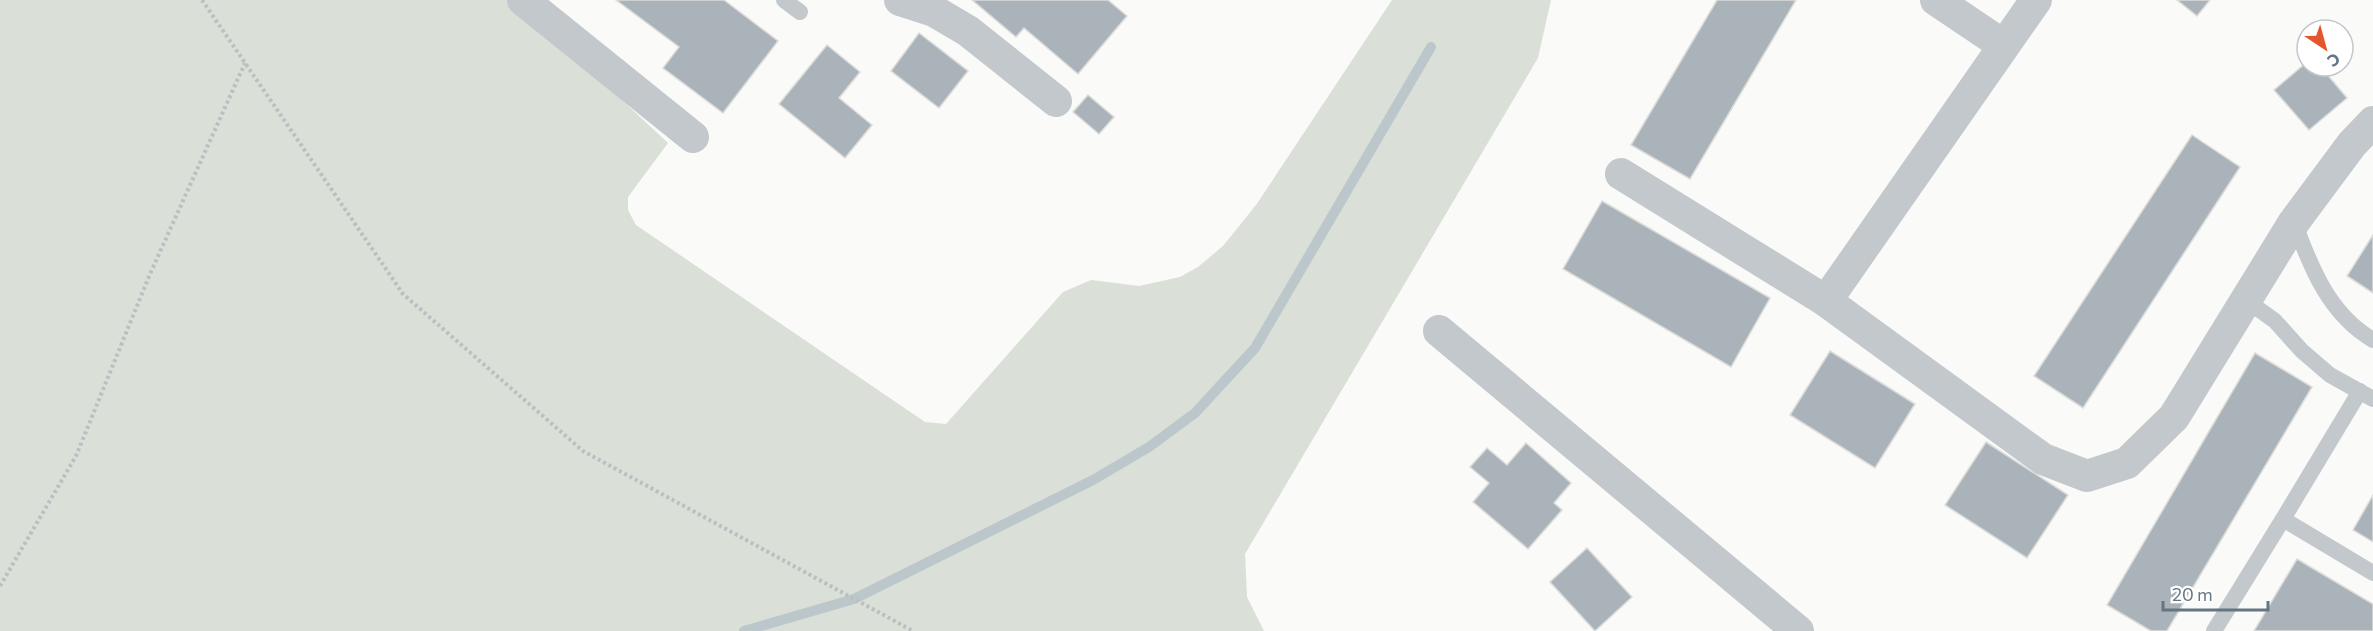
<svg xmlns="http://www.w3.org/2000/svg" width="2373" height="631" viewBox="0 0 2373 631" font-family="Commissioner,sans-serif">
<style>
.green{fill:#dadfd7}
.lines{fill:none;stroke-linecap:round;stroke-linejoin:round}
.stream{stroke:#bbc7cb;stroke-width:10}
.building{fill:#aab3b9;stroke:#dcdcda;stroke-width:1.5}
.path{stroke:#bbbfc2;stroke-width:4;stroke-dasharray:3 3;stroke-linecap:butt}
.service{stroke:#c3c8cc;stroke-width:16}
.minor{stroke:#c3c8cc;stroke-width:32}
</style>
<rect width="100%" height="100%" fill="#fafaf8"/>
<path class="green" d="M0 0H515L668 143 628 197V210L636 225 925 422 946 424 1063 292 1091 280 1139 286 1180 277 1198 267 1223 246 1256 205 1392 0H1551L1538 58 1245 554 1247 597 1264 631H0Z"/>
<g class="lines">
<path class="stream" d="M744 631 854 599 1093 480 1149 447 1195 413 1255 348 1431 47"/>
</g>
<g class="building">
<path d="M616 0H724L778 41 723 113 663 68 679 47Z"/>
<path d="M972 0H1108L1127 16 1078 74 1024 28 1016 37Z"/>
<path d="M1717 0H1796L1690 179 1631 145Z"/>
<path d="M2177 0H2210L2197 16Z"/>
<path d="M919 33 968 71 939 108 891 71Z"/>
<path d="M827 45 860 72 839 98 872 125 845 158 779 104Z"/>
<path d="M2307 62V66H2320L2347 98 2309 130 2274 90Z"/>
<path d="M1088 95 1114 117 1099 134 1073 112Z"/>
<path d="M2192 135 2240 167 2083 408 2034 376Z"/>
<path d="M1602 201 1770 298 1731 367 1563 269Z"/>
<path d="M2373 235V293L2347 276Z"/>
<path d="M1830 351 1915 404 1875 468 1790 415Z"/>
<path d="M2255 353 2312 387 2167 631H2151L2107 605Z"/>
<path d="M1986 442 2068 495 2027 558 1945 505Z"/>
<path d="M1526 443 1571 483 1554 503 1562 510 1528 549 1473 502 1489 483 1470 467 1487 448 1507 465Z"/>
<path d="M2373 495V542L2353 530Z"/>
<path d="M1587 548 1632 597 1595 631 1550 582Z"/>
<path d="M2297 559 2373 604V631H2254Z"/>
</g>
<g class="lines">
<g class="path">
<path d="M202 0 403 294 583 451 913 631"/>
<path d="M0 586 76 456 150 274 245 63"/>
</g>
<g class="service">
<path d="M784 0 800 12"/>
<path d="M2294 222C2311 268 2329 314 2373 340"/>
<path d="M2246 300 2275 321 2302 351 2330 375 2373 399"/>
<path d="M2360 391 2283 519 2373 573"/>
<path d="M2214 631 2283 519"/>
</g>
<g class="minor">
<path d="M523 0 693 137"/>
<path d="M900 0 934 11 968 31 1056 101"/>
<path d="M1936 0 2003 45"/>
<path d="M1621 174 1826 301 2043 459 2087 476 2127 463 2174 417 2294 222 2352 144 2373 122"/>
<path d="M1826 301 2036 0"/>
<path d="M1439 331 1798 631"/>
</g>
</g>
<g transform="translate(2325 48) rotate(144)"><circle r="28" fill="#ffffff" stroke="#c1c8cd" stroke-width="1.5"/>
<path d="M0-4.5L10 22L0 15L-10 22Z" fill="#e4572e"/>
<text y="-9" font-size="16" font-weight="bold" text-anchor="middle" fill="#657683">С</text>
</g>
<path d="M2163 601v9h105v-9" fill="none" stroke="#657683" stroke-width="3"/>
<text x="2172" y="601" font-size="18" fill="#657683" stroke="#ffffff" stroke-width="4.5" paint-order="stroke">20 m</text>
</svg>
